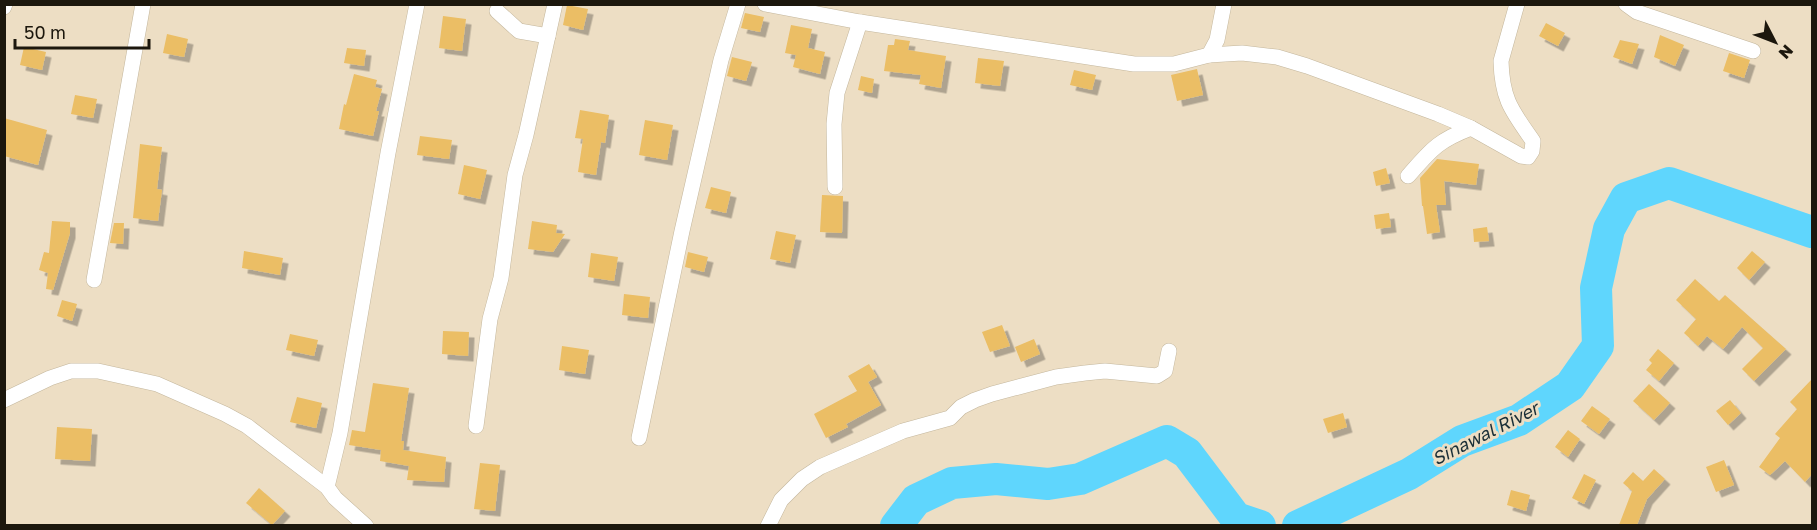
<svg xmlns="http://www.w3.org/2000/svg" width="1817" height="530" viewBox="0 0 1817 530" font-family="'Golos Text',sans-serif">
<style>
.lines{fill:none;stroke-linecap:round;stroke-linejoin:round}
.river{stroke:#5fd6fd;stroke-width:32}
.building{fill:#ebbe65;filter:url(#shadow)}
.minor-casing{stroke:#c4b79d;stroke-width:16}
.minor{stroke:#fff;stroke-width:15}
.labels{text-anchor:middle;dominant-baseline:central;stroke-width:6;stroke-linejoin:round;paint-order:stroke}
.water-label{font-size:18px;font-style:italic;fill:#1b2f37;stroke:#eddec4}
</style>
<defs>
<filter id="shadow"><feDropShadow dx="5.5" dy="5.5" stdDeviation="0" flood-color="#0004"/></filter>
</defs>
<rect width="100%" height="100%" fill="#eddec4"/>
<g class="lines">
<g class="river">
<path d="M896 526 916 500 952 483 996 479 1048 484 1080 479 1167 441 1187 453 1236 518 1260 526"/>
<path d="M1298 526 1409 474 1462 441 1519 420 1570 386 1598 346 1596 288 1609 229 1626 198 1669 183 1812 232"/>
</g>
</g>
<g class="building">
<path d="M567 5 588 9 583 30 563 25Z"/>
<path d="M745 13 764 17 760 32 741 28Z"/>
<path d="M443 16 466 19 462 51 439 48Z"/>
<path d="M1546 23 1565 33 1558 46 1539 36Z"/>
<path d="M791 25 812 29 808 48 825 52 820 74 793 67 796 55 785 53Z"/>
<path d="M167 34 188 39 184 57 163 53Z"/>
<path d="M1660 35 1684 45 1675 66 1654 57Z"/>
<path d="M895 39 910 41 908 50 946 56 941 88 919 84 921 75 884 71 888 45H894Z"/>
<path d="M1620 40 1639 44 1632 64 1613 57Z"/>
<path d="M24 47 46 52 42 70 20 65Z"/>
<path d="M347 48 366 50 364 66 344 63Z"/>
<path d="M1729 53 1750 60 1744 78 1723 71Z"/>
<path d="M732 57 752 62 746 81 727 76Z"/>
<path d="M978 58 1004 61 1000 86 975 83Z"/>
<path d="M1197 69 1203 95 1177 101 1171 75Z"/>
<path d="M1074 70 1096 75 1092 90 1070 85Z"/>
<path d="M354 74 377 80 375 87 382 89 376 111H379L373 136 339 129 344 104 346 105Z"/>
<path d="M861 76 874 79 872 93 858 90Z"/>
<path d="M75 95 97 99 93 118 71 114Z"/>
<path d="M580 110 609 115 605 143 601 142 596 175 578 172 583 139 575 138Z"/>
<path d="M4 118 47 130 38 165 4 156Z"/>
<path d="M645 120 673 125 667 160 639 155Z"/>
<path d="M420 136 452 140 449 159 417 155Z"/>
<path d="M140 144 162 147 157 189 162 190 158 221 133 218Z"/>
<path d="M1437 159 1479 164 1476 185 1444 181 1446 205H1436L1440 232 1427 234 1423 206H1422L1420 178Z"/>
<path d="M464 165 487 170 480 199 458 194Z"/>
<path d="M1386 168 1390 183 1376 186 1373 172Z"/>
<path d="M711 187 731 192 726 213 705 208Z"/>
<path d="M822 195 843 196 842 233 820 232Z"/>
<path d="M1389 213 1391 227 1376 229 1374 215Z"/>
<path d="M52 221 70 222V233L53 290 46 289 48 273 39 270 44 252 49 253Z"/>
<path d="M532 221 557 225 556 233 565 234 553 252 528 249Z"/>
<path d="M114 223H124L123 244 110 243Z"/>
<path d="M1487 227 1489 241 1474 242 1473 229Z"/>
<path d="M776 231 796 235 790 263 770 259Z"/>
<path d="M244 251 283 258 280 275 242 268Z"/>
<path d="M1752 251 1765 262 1749 280 1737 268Z"/>
<path d="M688 252 708 257 704 272 685 267Z"/>
<path d="M591 253 618 257 614 281 588 277Z"/>
<path d="M1695 279 1719 301 1725 295 1786 349 1754 381 1742 369 1763 348 1742 327 1723 349 1707 336 1698 346 1684 333 1696 319 1676 300Z"/>
<path d="M624 294 650 297 648 318 622 315Z"/>
<path d="M62 300 77 304 72 321 57 316Z"/>
<path d="M1002 325 1010 346 990 352 982 332Z"/>
<path d="M443 331 469 332 468 356 442 354Z"/>
<path d="M290 334 318 340 314 356 286 350Z"/>
<path d="M1034 339 1040 354 1021 362 1015 347Z"/>
<path d="M562 346 589 350 585 374 559 370Z"/>
<path d="M1658 349 1674 363 1659 381 1646 370 1652 363 1649 360Z"/>
<path d="M869 364 877 377 868 382 881 405 846 424 848 427 826 438 814 414 857 391 848 376Z"/>
<path d="M1812 379V474L1805 482 1785 461 1770 475 1759 467 1780 438 1775 434 1797 409 1790 402Z"/>
<path d="M373 383 409 388 401 441H404L403 450 446 457 444 482 407 480 409 466 380 461 381 450 349 445 352 430 365 432Z"/>
<path d="M1649 384 1670 403 1654 420 1633 401Z"/>
<path d="M297 397 322 403 316 428 290 422Z"/>
<path d="M1730 400 1741 413 1728 425 1716 411Z"/>
<path d="M1592 406 1610 419 1599 434 1581 421Z"/>
<path d="M1343 413 1347 427 1328 433 1323 419Z"/>
<path d="M57 427 92 429 90 461 55 459Z"/>
<path d="M1568 430 1580 439 1568 457 1555 447Z"/>
<path d="M1724 460 1734 485 1716 492 1706 467Z"/>
<path d="M480 463 500 465 495 511 474 509Z"/>
<path d="M1654 469 1665 479 1647 499 1637 525H1619L1632 491 1623 483 1633 472 1643 481Z"/>
<path d="M1584 474 1596 480 1584 504 1572 498Z"/>
<path d="M259 488 285 511 272 525 246 503Z"/>
<path d="M1511 490 1530 495 1526 511 1507 505Z"/>
</g>
<g class="lines">
<g class="minor-casing">
<g id="minor">
<path d="M765 4 860 22 1134 64H1174L1209 55 1242 53 1277 57 1307 66 1438 114 1471 128 1521 156 1528 157 1532 151 1533 141C1512 111 1502 100 1501 61L1517 4"/>
<path d="M1626 4 1637 12 1753 51"/>
<path d="M4 7 5 4"/>
<path d="M497 11 519 31 548 36"/>
<path d="M1209 55 1217 40 1224 4"/>
<path d="M1408 176C1431 150 1437 141 1471 128"/>
<path d="M835 187 834 124 837 93 860 22"/>
<path d="M94 280 143 4"/>
<path d="M4 400 50 378 71 371H98L157 384 225 414 247 426 327 487 335 498 366 526"/>
<path d="M476 426 490 319 501 278 515 175 526 135 555 4"/>
<path d="M639 438 682 231 721 60 738 4"/>
<path d="M327 487 340 433 388 153 417 4"/>
<path d="M768 526 781 500 802 479 820 467 903 431 950 418 961 407 975 400 992 394 1056 377 1085 373 1105 371 1157 376 1165 371 1169 351"/>
</g>
</g>
<use href="#minor" class="minor"/>
</g>
<g class="labels">
<g class="water-label">
<text transform="translate(1485 433) rotate(-27)">Sinawal River</text>
</g>
</g>
<rect width="1817" height="530" fill="none" stroke="#1c170d" stroke-width="12"/>
<g transform="translate(1775 42) rotate(132)" stroke="#eddec4" stroke-width="4.5" paint-order="stroke">
<path d="M0-4.5L10 22L0 15L-10 22Z" fill="#1c170d"/>
<text y="-9" font-size="16" font-weight="bold" text-anchor="middle" fill="#1c170d">N</text>
</g>
<path d="M15 39v9h134v-9" fill="none" stroke="#1c170d" stroke-width="3"/>
<text x="24" y="39" font-size="18" fill="#1c170d" stroke="#eddec4" stroke-width="4.5" paint-order="stroke">50 m</text>
</svg>
